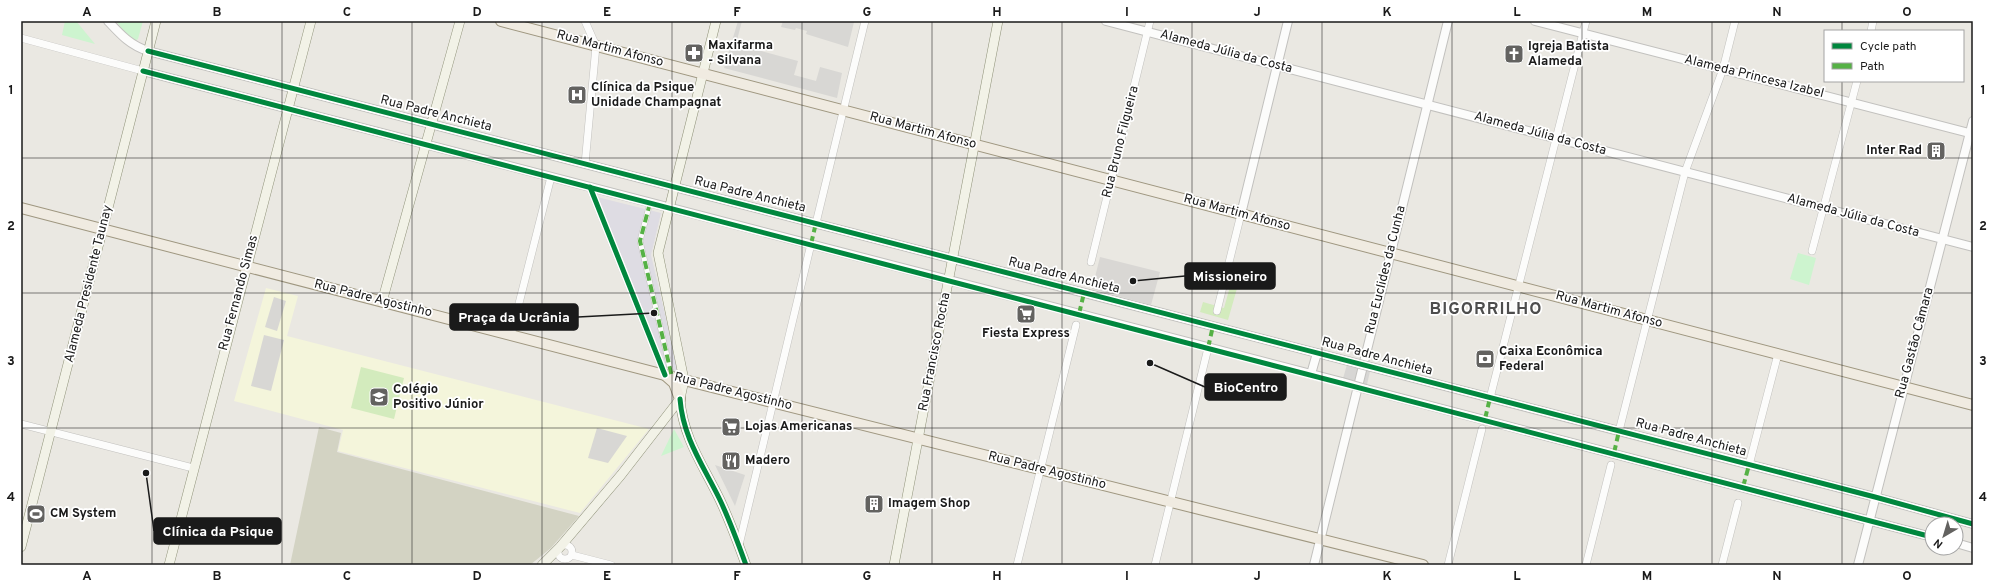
<svg xmlns="http://www.w3.org/2000/svg" width="1994" height="586" viewBox="0 0 1994 586" font-family="Overpass,sans-serif">
<style>
.residential{fill:#d9d7d4}
.education{fill:#f4f5db}
.religious{fill:#d7d6d4}
.construction{fill:#d3d3c3}
.grass{fill:#d3ebbd}
.park{fill:#cdf4cf}
.parking{fill:#d8d7d4}
.plaza{fill:#dedce3}
.lines{fill:none;stroke-linecap:round;stroke-linejoin:round}
.pedestrian-casing{stroke:#c2c1be;stroke-width:6}
.minor-casing{stroke:#c2c1be;stroke-width:8}
.tertiary-casing{stroke:#c2c1be;stroke-width:10}
.secondary-casing{stroke:#90937a;stroke-width:10}
.primary-casing{stroke:#9f9780;stroke-width:12}
.pedestrian{stroke:#fcfcfb;stroke-width:5}
.minor{stroke:#fcfcfb;stroke-width:7}
.tertiary{stroke:#fcfcfb;stroke-width:8}
.secondary{stroke:#f2f2e7;stroke-width:9}
.primary{stroke:#f0ebe1;stroke-width:10}
.tertiary-bridge-casing{stroke:#c2c1be;stroke-width:10;stroke-linecap:butt}
.tertiary-bridge{stroke:#fcfcfb;stroke-width:8}
.quiet{stroke:#55b145;stroke-width:4;stroke-dasharray:8 4;stroke-linecap:butt}
.cycleway-casing{stroke:#fff;stroke-width:8}
.cycleway{stroke:#00873e;stroke-width:5}
.grid{fill:none;stroke:#1a1a1a;stroke-width:1;stroke-opacity:0.55}
.labels{text-anchor:middle;dominant-baseline:central;stroke-width:3.5;stroke-linejoin:round;paint-order:stroke}
.poi-label{font-size:13px;font-weight:bold;fill:#1a1a1a;stroke:#fff;text-anchor:start}
.street-label{font-size:13px;fill:#1a1a1a;stroke:#fff}
.district-label{font-size:17px;font-weight:bold;letter-spacing:1px;fill:#4d4d4d;stroke:#fff}
.leader{fill:none;stroke:#1a1a1a;stroke-width:1.5}
.callout-dot{fill:#1a1a1a;stroke:#fff;stroke-width:1.5}
.callout{fill:#1a1a1a;stroke:#1a1a1a;stroke-width:1.5}
.callout-label{font-size:14px;text-anchor:middle;font-weight:bold;fill:#fff}
.neatline{fill:none;stroke:#1a1a1a;stroke-width:1.5}
.grid-label{font-size:13px;text-anchor:middle;font-weight:bold;fill:#1a1a1a}
</style>
<rect width="100%" height="100%" fill="#eae8e2"/>
<path class="residential" d="M1100 257 1160 272 1151 305 1092 289Z"/>
<path class="education" d="M266 288 298 296 287 336 649 429 580 513 338 451 343 430 234 401Z"/>
<path class="religious" d="M1348 361 1371 367 1366 389 1342 382Z"/>
<path class="construction" d="M319 427 341 433 337 452 579 516 551 548 530 565H290Z"/>
<g class="grass">
<path d="M1235 269 1242 271 1228 320 1200 312 1203 302 1224 308Z"/>
<path d="M361 367 404 378 394 419 351 408Z"/>
</g>
<g class="park">
<path d="M65 21H76L95 44 62 35Z"/>
<path d="M116 21H143L138 39 135 41 129 38Z"/>
<path d="M1798 253 1816 258 1809 285 1790 279Z"/>
<path d="M674 429 684 447 661 456Z"/>
</g>
<g class="parking">
<path d="M738 21H742L736 44 798 61 794 75 816 81 820 67 842 73 837 98 724 68Z"/>
<path d="M783 21H851L854 22 848 47 806 34 807 31 796 28 795 30 781 27Z"/>
<path d="M274 297 286 301 277 331 265 327Z"/>
<path d="M264 335 284 340 271 391 251 386Z"/>
<path d="M597 428 627 436 608 463 588 458Z"/>
<path d="M715 465 745 475 735 506Z"/>
</g>
<path class="plaza" d="M597 197 661 213 651 255 679 374 667 372Z"/>
<g class="lines">
<g class="pedestrian-casing">
<path id="pedestrian" d="M650 203 640 241 672 377"/>
</g>
<g class="minor-casing">
<g id="minor">
<path d="M1871 31 1873 21"/>
<path d="M21 38 143 71"/>
<path d="M585 164 596 46 585 21"/>
<path d="M590 187 665 375"/>
<path d="M816 223 865 21"/>
<path d="M1812 251 1857 81"/>
<path d="M1091 262 1150 21"/>
<path d="M1217 311 1241 214"/>
<path d="M511 335 551 177"/>
<path d="M1490 398 1586 21"/>
<path d="M21 424 193 468"/>
<path d="M1619 431 1685 172 1723 69 1735 21"/>
<path d="M1749 465 1778 354"/>
<circle cx="565" cy="552" r="7"/>
<path d="M739 545 811 244"/>
<path d="M572 555 611 565"/>
<path d="M1017 565 1076 325"/>
<path d="M1155 565 1208 348"/>
<path d="M1448 565 1482 429"/>
<path d="M1586 565 1611 465"/>
<path d="M1722 565 1738 503"/>
</g>
</g>
<g class="tertiary-casing">
<g id="tertiary">
<path d="M108 21C121 35 130 45 148 51L1348 361"/>
<path d="M1106 21 1973 247"/>
<path d="M1535 21 1973 134"/>
<path d="M143 71 1342 382"/>
<path d="M1241 214 1288 21"/>
<path d="M1371 367 1875 497 1973 524"/>
<path d="M1311 374 1317 353"/>
<path d="M1366 389 1932 537"/>
<path d="M1956 543 1973 548"/>
<path d="M1314 565 1448 21"/>
<path d="M1858 565 1973 121"/>
</g>
</g>
<g class="secondary-casing">
<g id="secondary">
<path d="M382 302 460 21"/>
<path d="M680 399C683 438 703 465 720 500 730 521 738 543 746 565"/>
<path d="M21 547 156 21"/>
<path d="M169 565 311 21"/>
<path d="M542 565 560 547 621 475 680 399 684 380 658 253 716 21"/>
<path d="M894 565 998 21"/>
</g>
</g>
<g class="primary-casing">
<g id="primary">
<path d="M501 21 1973 405"/>
<path d="M21 208 684 380 1423 565"/>
<path d="M665 375 674 383 680 399"/>
</g>
</g>
<use href="#pedestrian" class="pedestrian"/>
<use href="#minor" class="minor"/>
<use href="#tertiary" class="tertiary"/>
<use href="#secondary" class="secondary"/>
<use href="#primary" class="primary"/>
<g class="tertiary-bridge-casing">
<g id="tertiary-bridge">
<path d="M1348 361 1371 367"/>
<path d="M1342 382 1366 389"/>
</g>
</g>
<use href="#tertiary-bridge" class="tertiary-bridge"/>
<g class="quiet">
<path d="M650 203 640 241 672 377"/>
<path d="M811 244 816 223"/>
<path d="M1079 314 1084 293"/>
<path d="M1208 348 1213 326"/>
<path d="M1485 419 1490 398"/>
<path d="M1614 453 1619 431"/>
<path d="M1743 487 1749 465"/>
</g>
<g class="cycleway-casing">
<g id="cycleway">
<path d="M148 51 1875 497 1973 524"/>
<path d="M143 71 1932 537"/>
<path d="M590 187 665 375"/>
<path d="M680 399C683 438 703 465 720 500 730 521 738 543 746 565"/>
</g>
</g>
<use href="#cycleway" class="cycleway"/>
</g>
<path class="grid" d="M152 21V565M282 21V565M412 21V565M542 21V565M672 21V565M802 21V565M932 21V565M1062 21V565M1192 21V565M1322 21V565M1452 21V565M1582 21V565M1712 21V565M1842 21V31M1842 81V565M21 158H1973M21 293H1973M21 428H1973"/>
<defs>
<g id="pharmacy-square" transform="scale(1)"><rect x="-9" y="-9" width="18" height="18" rx="4" fill="#636260" stroke="#fff"/><path d="M-2-6h4v4h4v4h-4v4h-4v-4h-4v-4h4Z" fill="#fff"/></g>
<g id="church-square" transform="scale(1)"><rect x="-9" y="-9" width="18" height="18" rx="4" fill="#636260" stroke="#fff"/><path d="M-1.2-6h2.4v3.5h3.3v2.4h-3.3V6h-2.4V-.1h-3.3v-2.4h3.3Z" fill="#fff"/></g>
<g id="hospital-square" transform="scale(1)"><rect x="-9" y="-9" width="18" height="18" rx="4" fill="#636260" stroke="#fff"/><path d="M-5-5h3v3.5h4V-5h3V5h-3V1.5h-4V5h-3Z" fill="#fff"/></g>
<g id="building-square" transform="scale(1)"><rect x="-9" y="-9" width="18" height="18" rx="4" fill="#636260" stroke="#fff"/><path d="M-4-6H4V6H1V3H-1V6H-4ZM-2.5-4.3h1.7v1.8h-1.7ZM.8-4.3h1.7v1.8H.8ZM-2.5-1h1.7V.8h-1.7ZM.8-1h1.7V.8H.8Z" fill="#fff"/></g>
<g id="supermarket-square" transform="scale(1)"><rect x="-9" y="-9" width="18" height="18" rx="4" fill="#636260" stroke="#fff"/><path d="M-6-5.5h2.5l.6 2H6L4.5 2H-2.5L-4.4-4H-6ZM-1.5 3.2a1.3 1.3 0 1 0 .1 0ZM3 3.2a1.3 1.3 0 1 0 .1 0Z" fill="#fff"/></g>
<g id="bank-square" transform="scale(1)"><rect x="-9" y="-9" width="18" height="18" rx="4" fill="#636260" stroke="#fff"/><path d="M-6-4H6V4H-6ZM0-2.3a2.3 2.3 0 1 0 0 4.6a2.3 2.3 0 1 0 0-4.6Z" fill="#fff"/></g>
<g id="school-square" transform="scale(1)"><rect x="-9" y="-9" width="18" height="18" rx="4" fill="#636260" stroke="#fff"/><path d="M0-5L7-2L0 1L-7-2ZM-4 1L0 2.5L4 1V4Q0 6-4 4Z" fill="#fff"/></g>
<g id="restaurant-square" transform="scale(1)"><rect x="-9" y="-9" width="18" height="18" rx="4" fill="#636260" stroke="#fff"/><path d="M-5-6h1v4h1v-4h1v4h1v-4h1v5L-1.5 .5V6h-2V.5L-5-1ZM5-6V6H3V1.5H1.5Q1.5-4 5-6Z" fill="#fff"/></g>
<g id="stadium-square" transform="scale(1)"><rect x="-9" y="-9" width="18" height="18" rx="4" fill="#636260" stroke="#fff"/><path d="M0-5a6.5 5 0 1 0 0 10a6.5 5 0 1 0 0-10ZM-3.5-1.8h7v3.6h-7Z" fill="#fff"/></g>
</defs>
<g fill-rule="evenodd">
<use href="#pharmacy-square" x="694" y="53"/>
<use href="#church-square" x="1514" y="54"/>
<use href="#hospital-square" x="577" y="95"/>
<use href="#building-square" x="1936" y="151"/>
<use href="#supermarket-square" x="1026" y="314"/>
<use href="#bank-square" x="1485" y="359"/>
<use href="#school-square" x="379" y="397"/>
<use href="#supermarket-square" x="731" y="427"/>
<use href="#restaurant-square" x="731" y="461"/>
<use href="#building-square" x="874" y="504"/>
<use href="#stadium-square" x="36" y="514"/>
</g>
<g class="labels">
<g class="poi-label">
<text x="708" y="46">Maxifarma<tspan x="708" dy="15">- Silvana</tspan></text>
<text x="1528" y="47">Igreja Batista<tspan x="1528" dy="15">Alameda</tspan></text>
<text x="591" y="88">Clínica da Psique<tspan x="591" dy="15">Unidade Champagnat</tspan></text>
<text x="1922" y="151" text-anchor="end">Inter Rad</text>
<text x="1026" y="334" text-anchor="middle">Fiesta Express</text>
<text x="1499" y="352">Caixa Econômica<tspan x="1499" dy="15">Federal</tspan></text>
<text x="393" y="390">Colégio<tspan x="393" dy="15">Positivo Júnior</tspan></text>
<text x="745" y="427">Lojas Americanas</text>
<text x="745" y="461">Madero</text>
<text x="888" y="504">Imagem Shop</text>
<text x="50" y="514">CM System</text>
</g>
<g class="street-label">
<text transform="translate(610 49) rotate(15)">Rua Martim Afonso</text>
<text transform="translate(1226 52) rotate(15)">Alameda Júlia da Costa</text>
<text transform="translate(1754 77) rotate(14)">Alameda Princesa Izabel</text>
<text transform="translate(436 114) rotate(14)">Rua Padre Anchieta</text>
<text transform="translate(923 131) rotate(15)">Rua Martim Afonso</text>
<text transform="translate(1540 134) rotate(15)">Alameda Júlia da Costa</text>
<text transform="translate(1121 142) rotate(-76)">Rua Bruno Filgueira</text>
<text transform="translate(750 195) rotate(14)">Rua Padre Anchieta</text>
<text transform="translate(1237 213) rotate(15)">Rua Martim Afonso</text>
<text transform="translate(1853 216) rotate(15)">Alameda Júlia da Costa</text>
<text transform="translate(1386 270) rotate(-76)">Rua Euclides da Cunha</text>
<text transform="translate(1064 276) rotate(14)">Rua Padre Anchieta</text>
<text transform="translate(89 284) rotate(-76)">Alameda Presidente Taunay</text>
<text transform="translate(239 293) rotate(-75)">Rua Fernando Simas</text>
<text transform="translate(373 299) rotate(14)">Rua Padre Agostinho</text>
<text transform="translate(1609 310) rotate(15)">Rua Martim Afonso</text>
<text transform="translate(1915 343) rotate(-75)">Rua Gastão Câmara</text>
<text transform="translate(935 352) rotate(-79)">Rua Francisco Rocha</text>
<text transform="translate(1377 357) rotate(15)">Rua Padre Anchieta</text>
<text transform="translate(733 392) rotate(14)">Rua Padre Agostinho</text>
<text transform="translate(1691 438) rotate(15)">Rua Padre Anchieta</text>
<text transform="translate(1047 471) rotate(14)">Rua Padre Agostinho</text>
</g>
<g class="district-label">
<text x="1486" y="310">BIGORRILHO</text>
</g>
</g>
<path class="leader" d="M1133 281L1185 276M654 313L578 317M1150 363L1205 387M146 473L154 531"/>
<g class="callout-dot">
<circle cx="1133" cy="281" r="4"/>
<circle cx="654" cy="313" r="4"/>
<circle cx="1150" cy="363" r="4"/>
<circle cx="146" cy="473" r="4"/>
</g>
<g class="callout">
<rect x="1185" y="263" width="90" height="26" rx="4"/>
<rect x="450" y="304" width="128" height="26" rx="4"/>
<rect x="1205" y="374" width="81" height="26" rx="4"/>
<rect x="154" y="518" width="127" height="26" rx="4"/>
</g>
<g class="callout-label">
<text x="1230" y="281">Missioneiro</text>
<text x="514" y="322">Praça da Ucrânia</text>
<text x="1246" y="392">BioCentro</text>
<text x="218" y="536">Clínica da Psique</text>
</g>
<rect width="1994" height="586" fill="none" stroke="#ffffff" stroke-width="44"/>
<rect x="1824" y="30" width="140" height="52" fill="#ffffff" stroke="#a3a3a3"/>
<rect x="1832" y="43" width="20" height="6" fill="#00873e" stroke="#a3a3a3"/>
<text x="1860" y="50" font-size="12" fill="#1a1a1a">Cycle path</text>
<rect x="1832" y="63" width="20" height="6" fill="#55b145" stroke="#a3a3a3"/>
<text x="1860" y="70" font-size="12" fill="#1a1a1a">Path</text>
<g transform="translate(1944 536) rotate(218)"><circle r="19" fill="#ffffff" stroke="#a3a3a3"/>
<path d="M0-3L7 15L0 10L-7 15Z" fill="#636260"/>
<text y="-6" font-size="11" font-weight="bold" text-anchor="middle" fill="#1a1a1a">N</text>
</g>
<rect x="22" y="22" width="1950" height="542" class="neatline"/>
<g class="grid-label">
<text x="87" y="16">A</text>
<text x="217" y="16">B</text>
<text x="347" y="16">C</text>
<text x="477" y="16">D</text>
<text x="607" y="16">E</text>
<text x="737" y="16">F</text>
<text x="867" y="16">G</text>
<text x="997" y="16">H</text>
<text x="1127" y="16">I</text>
<text x="1257" y="16">J</text>
<text x="1387" y="16">K</text>
<text x="1517" y="16">L</text>
<text x="1647" y="16">M</text>
<text x="1777" y="16">N</text>
<text x="1907" y="16">O</text>
<text x="11" y="94">1</text>
<text x="1983" y="94">1</text>
<text x="11" y="230">2</text>
<text x="1983" y="230">2</text>
<text x="11" y="365">3</text>
<text x="1983" y="365">3</text>
<text x="11" y="501">4</text>
<text x="1983" y="501">4</text>
<text x="87" y="580">A</text>
<text x="217" y="580">B</text>
<text x="347" y="580">C</text>
<text x="477" y="580">D</text>
<text x="607" y="580">E</text>
<text x="737" y="580">F</text>
<text x="867" y="580">G</text>
<text x="997" y="580">H</text>
<text x="1127" y="580">I</text>
<text x="1257" y="580">J</text>
<text x="1387" y="580">K</text>
<text x="1517" y="580">L</text>
<text x="1647" y="580">M</text>
<text x="1777" y="580">N</text>
<text x="1907" y="580">O</text>
</g>
</svg>
